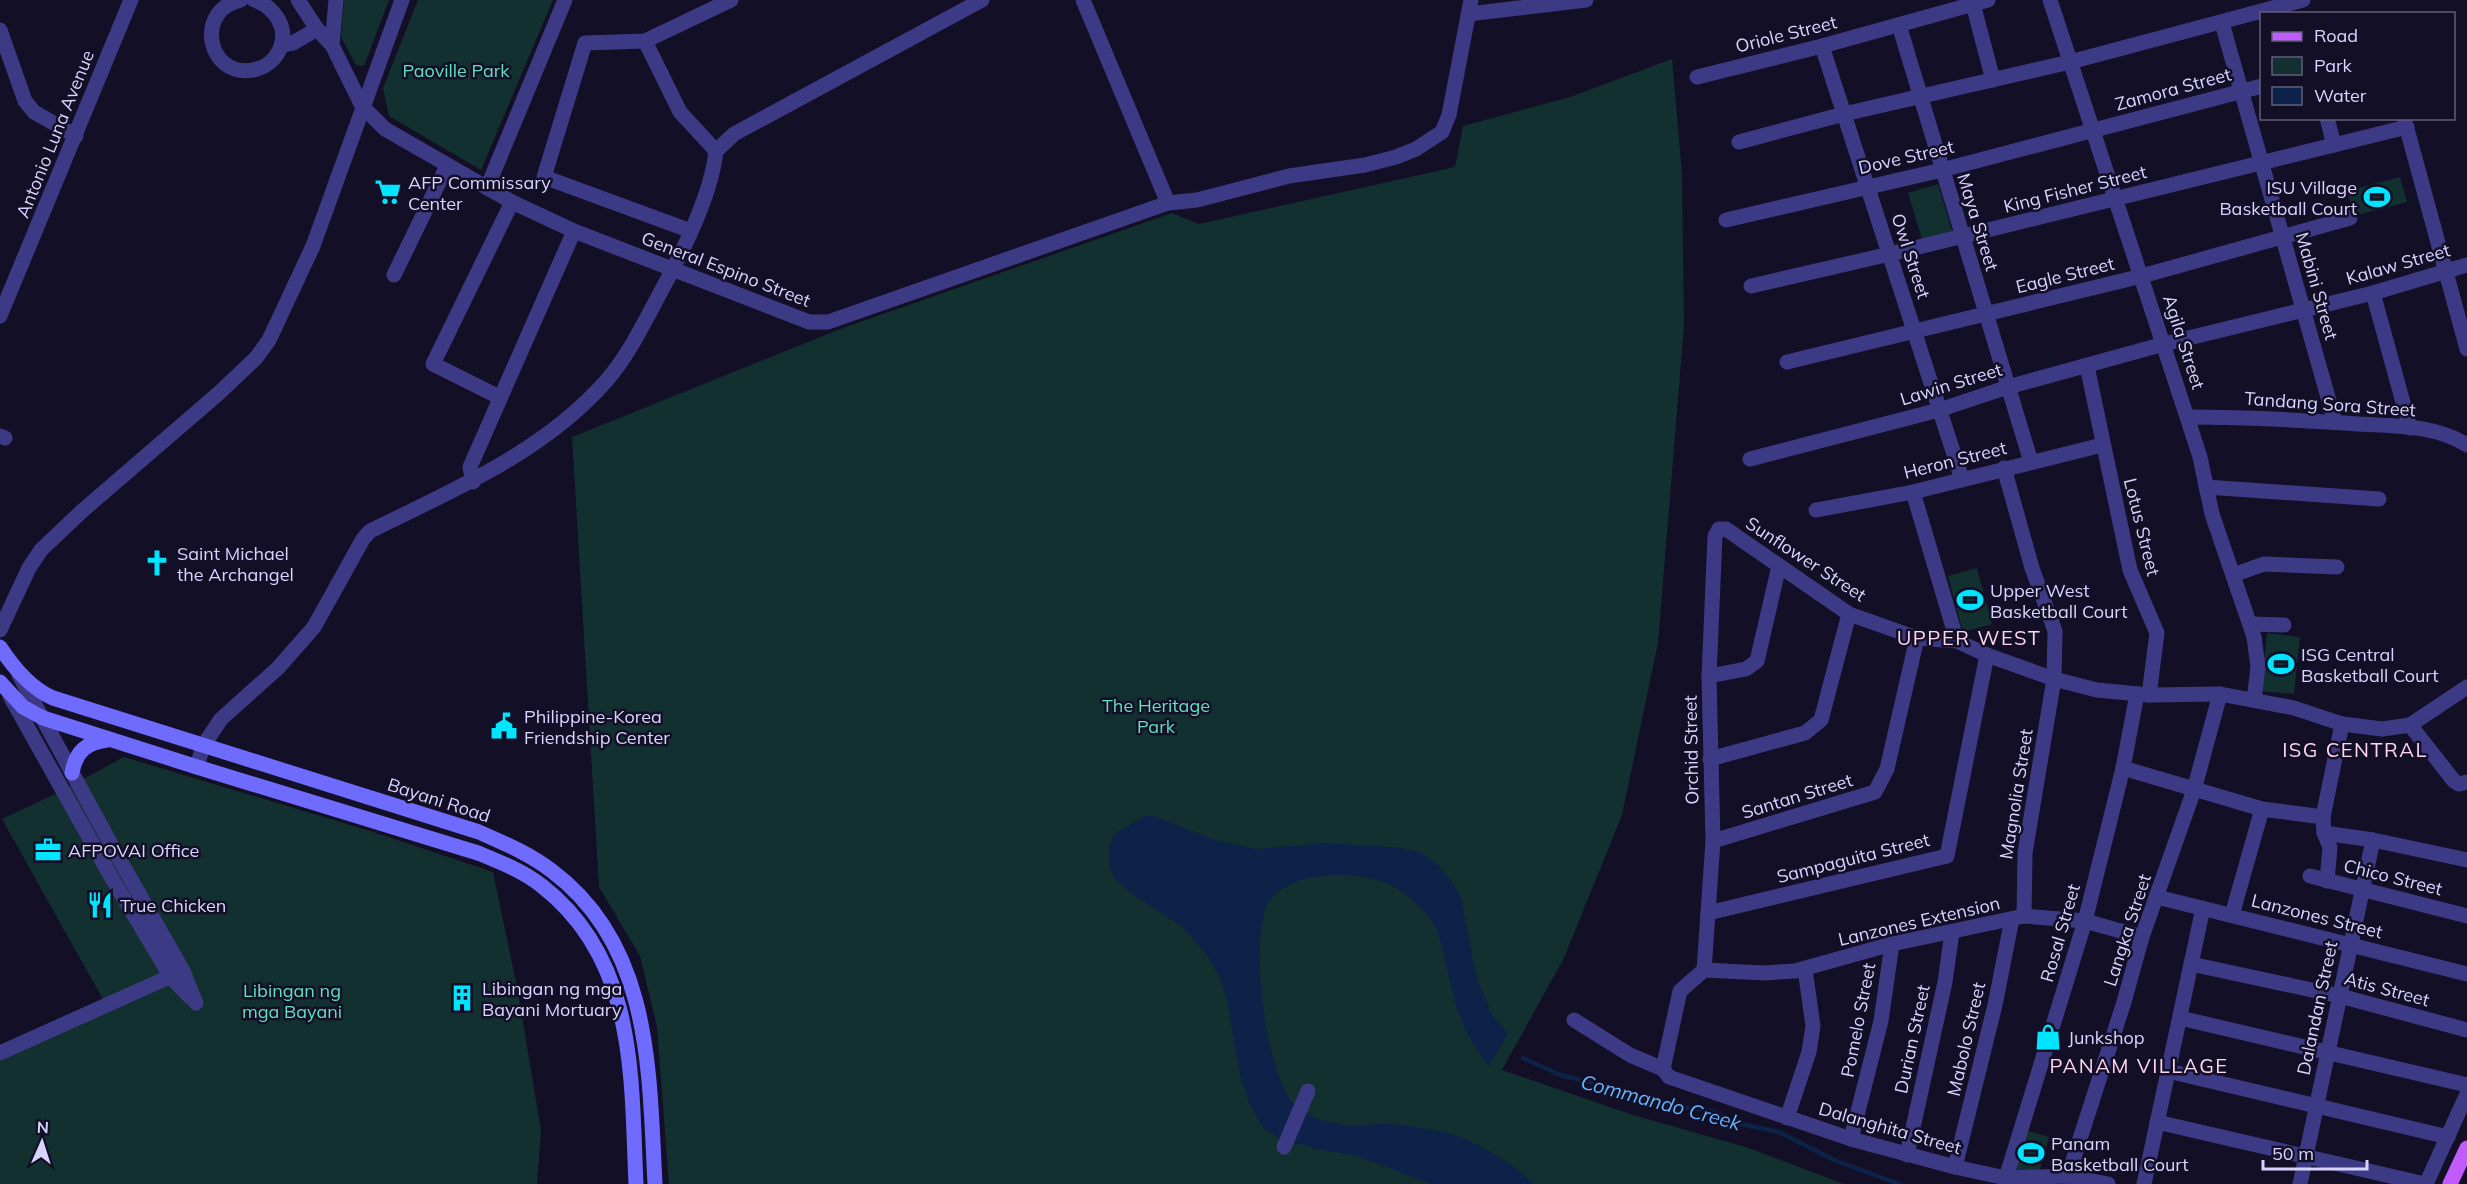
<svg xmlns="http://www.w3.org/2000/svg" width="2467" height="1184" viewBox="0 0 2467 1184" font-family="Mulish,sans-serif">
<style>
.green{fill:#12302f}
.water{fill:#0c2248}
.lines{fill:none;stroke-linecap:round;stroke-linejoin:round}
.stream{stroke:#0c2248;stroke-width:4.5}
.street{stroke:#3d3a85;stroke-width:15}
.secondary{stroke:#6f6bff;stroke-width:15}
.primary{stroke:#c25bff;stroke-width:15}
.labels{text-anchor:middle;dominant-baseline:central;stroke-width:5;stroke-linejoin:round;paint-order:stroke}
.street-label{font-size:18px;fill:#d9d4ff;stroke:#130f26}
.park-label{font-size:18px;fill:#5fe0c0;stroke:#130f26}
.poi-label{font-size:18px;fill:#d9d4ff;stroke:#130f26;text-anchor:start}
.neighbourhood-label{font-size:20px;letter-spacing:1.5px;fill:#ffd6f0;stroke:#130f26}
.water-label{font-size:20px;font-style:italic;fill:#62b6ff;stroke:#130f26}
</style>
<rect width="100%" height="100%" fill="#130f26"/>
<g class="green">
<path d="M344 0H389L364 66 356 65 341 37Z"/>
<path d="M418 0H553L481 170 389 116 383 88Z"/>
<path d="M1672 59 1682 173 1684 326 1658 643 1622 815 1564 958 1502 1070 1630 1114 1749 1148 1844 1184H669L657 1027 640 956 599 887 572 437 843 328 1172 213 1199 224 1455 167 1463 126 1570 97Z"/>
<path d="M2400 177 2407 202 2354 216 2347 191Z"/>
<path d="M1938 184 1955 240 1925 249 1908 193Z"/>
<path d="M1977 568 1992 624 1963 632 1948 576Z"/>
<path d="M2267 633 2300 637 2294 694 2261 691Z"/>
<path d="M124 757 370 831 493 872 518 992 541 1131 537 1184H0V1049L105 1003 2 819 55 794Z"/>
<path d="M2025 1130 2049 1137 2038 1176 2014 1169Z"/>
</g>
<path class="water" d="M1145 816H1153L1218 841 1256 849 1326 843 1402 848 1421 853 1435 862 1454 885 1461 898 1476 975 1491 1013 1508 1034 1489 1066C1475 1048 1465 1032 1458 1011 1448 985 1444 930 1426 913 1418 905 1408 895 1398 889 1369 869 1289 868 1269 902 1248 936 1266 1074 1293 1103 1310 1120 1337 1126 1360 1126 1369 1126 1378 1123 1387 1124 1409 1125 1433 1129 1454 1135 1485 1145 1511 1164 1535 1184H1432L1353 1155 1316 1149 1278 1138 1263 1128 1249 1102 1241 1079 1227 1000 1219 975 1206 954 1182 926 1133 895 1115 879 1109 866V848L1114 834Z"/>
<g class="lines">
<path class="stream" d="M1523 1058 1560 1075 1623 1090 1652 1103 1712 1111 1736 1123 1779 1132 1834 1160 1899 1184"/>
<g class="street">
<path d="M241 0C194 10 207 78 253 70 264 68 274 61 279 51 290 29 275 7 254 0"/>
<path d="M298 0 317 29 332 45 362 106 385 129 512 202 574 231 809 322H828L1168 203 1197 200 1289 176 1365 165 1396 157 1416 149 1442 132 1449 115 1471 0"/>
<path d="M1083 0 1168 203"/>
<path d="M2050 0 2187 417 2200 457 2212 514 2254 637 2258 667 2254 700"/>
<path d="M1973 4 1993 80"/>
<path d="M1468 14 1586 0"/>
<path d="M2222 23 2335 422"/>
<path d="M1899 25 2031 462"/>
<path d="M0 30 25 101 34 112 76 136"/>
<path d="M645 41 680 112 716 151"/>
<path d="M281 45 293 43 317 29"/>
<path d="M332 45 336 0"/>
<path d="M1822 46 1962 479"/>
<path d="M1697 77 1822 46 1988 0"/>
<path d="M2327 118 2334 145"/>
<path d="M2404 118 2467 349"/>
<path d="M1739 142 1844 114 2070 62 2303 0"/>
<path d="M487 188 565 0"/>
<path d="M1726 220 1942 170 2262 86"/>
<path d="M691 231 544 177 585 43 645 41 731 0"/>
<path d="M394 275 447 166"/>
<path d="M1751 286 1890 254 2407 127"/>
<path d="M2373 293 2410 428"/>
<path d="M0 316 131 0"/>
<path d="M1787 362 2142 276 2350 218"/>
<path d="M2087 366 2130 570 2157 633 2149 695"/>
<path d="M499 397 433 364 512 202"/>
<path d="M2187 417C2245 417 2302 420 2359 424 2395 426 2436 425 2467 445"/>
<path d="M0 436 5 438"/>
<path d="M1750 459 1939 410 2008 387 2164 344 2373 293 2467 265"/>
<path d="M2004 468 2032 568 2055 631 2054 679 2025 853 2024 916"/>
<path d="M473 482 470 467 574 231"/>
<path d="M2206 487 2379 499"/>
<path d="M1913 492 1957 641"/>
<path d="M1816 510 1913 492 2102 445"/>
<path d="M2233 575 2264 564 2337 567"/>
<path d="M2250 624 2284 625"/>
<path d="M0 630 29 568 41 550 81 512 219 393 256 358 269 340 313 246 402 0"/>
<path d="M19 675 113 848 183 971 196 1003"/>
<path d="M1709 676 1746 669 1757 661 1779 566"/>
<path d="M10 696 113 880 171 977 190 997"/>
<path d="M2410 725 2454 781 2459 784 2467 782"/>
<path d="M1710 759 1805 733 1821 720 1849 614"/>
<path d="M197 767 203 746 221 719 278 668 314 627 363 539 370 531C455 489 544 452 607 380 631 352 648 315 666 282 685 247 712 191 716 151L734 134 982 0"/>
<path d="M2123 768 2262 809 2323 817"/>
<path d="M2324 833 2373 840 2467 860"/>
<path d="M1713 841 1875 792 1887 769 1917 638"/>
<path d="M2310 876 2467 916"/>
<path d="M2327 881 2330 847 2324 833 2323 817 2342 724"/>
<path d="M2157 897 2467 974"/>
<path d="M1708 913 1947 856 1987 655"/>
<path d="M2232 915 2262 809"/>
<path d="M2191 964 2340 996 2467 1030"/>
<path d="M1704 970 1713 841 1709 676 1715 536 1719 529H1726L1849 614 1917 638 1957 641 1987 655 2054 679 2097 690 2149 695 2220 694 2294 708 2342 724 2382 729 2410 725 2467 687"/>
<path d="M1704 970 1680 991 1663 1069 1669 1077 1851 1139 1955 1167 2006 1178 2068 1176 2108 1184"/>
<path d="M1704 970 1764 973 1795 971 1892 944 2024 916 2085 921 2142 937"/>
<path d="M2180 1018 2467 1085"/>
<path d="M1574 1020 1630 1055 1663 1069"/>
<path d="M0 1053 180 972"/>
<path d="M2168 1071 2448 1137"/>
<path d="M1787 1118 1809 1052 1813 1026 1805 969"/>
<path d="M2157 1122 2425 1184"/>
<path d="M1851 1139 1881 1021 1892 944"/>
<path d="M1284 1147 1308 1091"/>
<path d="M1907 1155 1945 982 1952 932"/>
<path d="M1955 1167 1995 1005 2012 919"/>
<path d="M2068 1176 2124 1002 2142 937 2194 790 2220 694"/>
<path d="M2006 1178 2085 921 2123 768 2137 694"/>
<path d="M2144 1184 2203 908"/>
<path d="M2300 1184 2373 840"/>
<path d="M2426 1184 2467 1094"/>
</g>
<g class="secondary">
<path d="M0 647C13 667 30 688 53 698L479 832C504 843 530 854 552 871 652 946 649 1071 655 1184"/>
<path d="M0 682 23 707 43 718 197 767 478 853C500 862 523 871 542 886 637 960 631 1077 636 1184"/>
<path d="M72 773C76 751 86 743 107 740"/>
</g>
<path class="primary" d="M2450 1184 2467 1148"/>
</g>
<defs>
<g id="supermarket-bare" transform="scale(2.07)"><path d="M-6-5.5h2.5l.6 2H6L4.5 2H-2.5L-4.4-4H-6ZM-1.5 3.2a1.3 1.3 0 1 0 .1 0ZM3 3.2a1.3 1.3 0 1 0 .1 0Z" fill="#00e5ff" stroke="#130f26" stroke-width="2.5" paint-order="stroke"/></g>
<g id="stadium-bare" transform="scale(2.07)"><path d="M0-5a6.5 5 0 1 0 0 10a6.5 5 0 1 0 0-10ZM-3.5-1.8h7v3.6h-7Z" fill="#00e5ff" stroke="#130f26" stroke-width="2.5" paint-order="stroke"/></g>
<g id="church-bare" transform="scale(2.07)"><path d="M-1.2-6h2.4v3.5h3.3v2.4h-3.3V6h-2.4V-.1h-3.3v-2.4h3.3Z" fill="#00e5ff" stroke="#130f26" stroke-width="2.5" paint-order="stroke"/></g>
<g id="civic-bare" transform="scale(2.07)"><path d="M-.6-6.5H3V-4.5H.6V-3L4-1V1h2V6H-6V1h2V-1L-.6-3ZM-1.2 2.5V6h2.4V2.5Z" fill="#00e5ff" stroke="#130f26" stroke-width="2.5" paint-order="stroke"/></g>
<g id="office-bare" transform="scale(2.07)"><path d="M-6-3h4V-5.5h4V-3h4V5H-6ZM-1-4.5V-3h2v-1.5ZM-6 0V1H6V0Z" fill="#00e5ff" stroke="#130f26" stroke-width="2.5" paint-order="stroke"/></g>
<g id="restaurant-bare" transform="scale(2.07)"><path d="M-5-6h1v4h1v-4h1v4h1v-4h1v5L-1.5 .5V6h-2V.5L-5-1ZM5-6V6H3V1.5H1.5Q1.5-4 5-6Z" fill="#00e5ff" stroke="#130f26" stroke-width="2.5" paint-order="stroke"/></g>
<g id="building-bare" transform="scale(2.07)"><path d="M-4-6H4V6H1V3H-1V6H-4ZM-2.5-4.3h1.7v1.8h-1.7ZM.8-4.3h1.7v1.8H.8ZM-2.5-1h1.7V.8h-1.7ZM.8-1h1.7V.8H.8Z" fill="#00e5ff" stroke="#130f26" stroke-width="2.5" paint-order="stroke"/></g>
<g id="shop-bare" transform="scale(2.07)"><path d="M-5-2.5h2.3a2.7 3.5 0 0 1 5.4 0H5L5.5 6h-11ZM-1.5-2.5h3a1.5 2.3 0 0 0-3 0Z" fill="#00e5ff" stroke="#130f26" stroke-width="2.5" paint-order="stroke"/></g>
</defs>
<g fill-rule="evenodd">
<use href="#supermarket-bare" x="388" y="192"/>
<use href="#stadium-bare" x="2377" y="197"/>
<use href="#church-bare" x="157" y="563"/>
<use href="#stadium-bare" x="1970" y="600"/>
<use href="#stadium-bare" x="2281" y="664"/>
<use href="#civic-bare" x="504" y="726"/>
<use href="#office-bare" x="48" y="850"/>
<use href="#restaurant-bare" x="100" y="905"/>
<use href="#building-bare" x="462" y="998"/>
<use href="#shop-bare" x="2048" y="1037"/>
<use href="#stadium-bare" x="2031" y="1153"/>
</g>
<g class="labels">
<g class="street-label">
<text transform="translate(1786 34) rotate(-14)">Oriole Street</text>
<text transform="translate(2173 89) rotate(-15)">Zamora Street</text>
<text transform="translate(55 134) rotate(-68)">Antonio Luna Avenue</text>
<text transform="translate(1906 157) rotate(-13)">Dove Street</text>
<text transform="translate(2075 189) rotate(-14)">King Fisher Street</text>
<text transform="translate(1978 222) rotate(73)">Maya Street</text>
<text transform="translate(1911 256) rotate(72)">Owl Street</text>
<text transform="translate(2398 264) rotate(-16)">Kalaw Street</text>
<text transform="translate(726 269) rotate(21)">General Espino Street</text>
<text transform="translate(2065 275) rotate(-14)">Eagle Street</text>
<text transform="translate(2317 286) rotate(74)">Mabini Street</text>
<text transform="translate(2184 342) rotate(72)">Agila Street</text>
<text transform="translate(1951 384) rotate(-17)">Lawin Street</text>
<text transform="translate(2330 404) rotate(4)">Tandang Sora Street</text>
<text transform="translate(1955 460) rotate(-14)">Heron Street</text>
<text transform="translate(2142 527) rotate(76)">Lotus Street</text>
<text transform="translate(1806 559) rotate(33)">Sunflower Street</text>
<text transform="translate(1691 750) rotate(-91)">Orchid Street</text>
<text transform="translate(2016 794) rotate(-81)">Magnolia Street</text>
<text transform="translate(1797 796) rotate(-17)">Santan Street</text>
<text transform="translate(439 800) rotate(18)">Bayani Road</text>
<text transform="translate(1853 858) rotate(-14)">Sampaguita Street</text>
<text transform="translate(2393 877) rotate(14)">Chico Street</text>
<text transform="translate(2317 916) rotate(14)">Lanzones Street</text>
<text transform="translate(1919 921) rotate(-13)">Lanzones Extension</text>
<text transform="translate(2127 930) rotate(-72)">Langka Street</text>
<text transform="translate(2060 933) rotate(-74)">Rosal Street</text>
<text transform="translate(2387 989) rotate(15)">Atis Street</text>
<text transform="translate(2317 1008) rotate(-78)">Dalandan Street</text>
<text transform="translate(1858 1020) rotate(-79)">Pomelo Street</text>
<text transform="translate(1912 1039) rotate(-78)">Durian Street</text>
<text transform="translate(1966 1039) rotate(-77)">Mabolo Street</text>
<text transform="translate(1890 1128) rotate(16)">Dalanghita Street</text>
</g>
<g class="park-label">
<text x="456" y="70">Paoville Park</text>
<text x="1156" y="705">The Heritage<tspan x="1156" dy="21">Park</tspan></text>
<text x="292" y="990">Libingan ng<tspan x="292" dy="21">mga Bayani</tspan></text>
</g>
<g class="poi-label">
<text x="408" y="182">AFP Commissary<tspan x="408" dy="21">Center</tspan></text>
<text x="2357" y="187" text-anchor="end">ISU Village<tspan x="2357" dy="21">Basketball Court</tspan></text>
<text x="177" y="553">Saint Michael<tspan x="177" dy="21">the Archangel</tspan></text>
<text x="1990" y="590">Upper West<tspan x="1990" dy="21">Basketball Court</tspan></text>
<text x="2301" y="654">ISG Central<tspan x="2301" dy="21">Basketball Court</tspan></text>
<text x="524" y="716">Philippine-Korea<tspan x="524" dy="21">Friendship Center</tspan></text>
<text x="68" y="850">AFPOVAI Office</text>
<text x="120" y="905">True Chicken</text>
<text x="482" y="988">Libingan ng mga<tspan x="482" dy="21">Bayani Mortuary</tspan></text>
<text x="2068" y="1037">Junkshop</text>
<text x="2051" y="1143">Panam<tspan x="2051" dy="21">Basketball Court</tspan></text>
</g>
<g class="neighbourhood-label">
<text x="1969" y="637">UPPER WEST</text>
<text x="2355" y="749">ISG CENTRAL</text>
<text x="2139" y="1065">PANAM VILLAGE</text>
</g>
<g class="water-label">
<text transform="translate(1661 1102) rotate(15)">Commando Creek</text>
</g>
</g>
<rect x="2260" y="12" width="195" height="108" fill="#130f26" stroke="#625e7d" stroke-width="1.5"/>
<rect x="2272" y="32" width="30" height="9" fill="#c25bff" stroke="#625e7d" stroke-width="1.5"/>
<text x="2314" y="42" font-size="18" fill="#d9d4ff">Road</text>
<rect x="2272" y="57" width="30" height="18" fill="#12302f" stroke="#625e7d" stroke-width="1.5"/>
<text x="2314" y="72" font-size="18" fill="#d9d4ff">Park</text>
<rect x="2272" y="87" width="30" height="18" fill="#0c2248" stroke="#625e7d" stroke-width="1.5"/>
<text x="2314" y="102" font-size="18" fill="#d9d4ff">Water</text>
<g transform="translate(42 1142) rotate(3)" stroke="#130f26" stroke-width="4.5" paint-order="stroke">
<path d="M0-4.5L10 22L0 15L-10 22Z" fill="#d9d4ff"/>
<text y="-9" font-size="16" font-weight="bold" text-anchor="middle" fill="#d9d4ff">N</text>
</g>
<path d="M2263 1160v9h104v-9" fill="none" stroke="#d9d4ff" stroke-width="3"/>
<text x="2272" y="1160" font-size="18" fill="#d9d4ff" stroke="#130f26" stroke-width="4.5" paint-order="stroke">50 m</text>
</svg>
